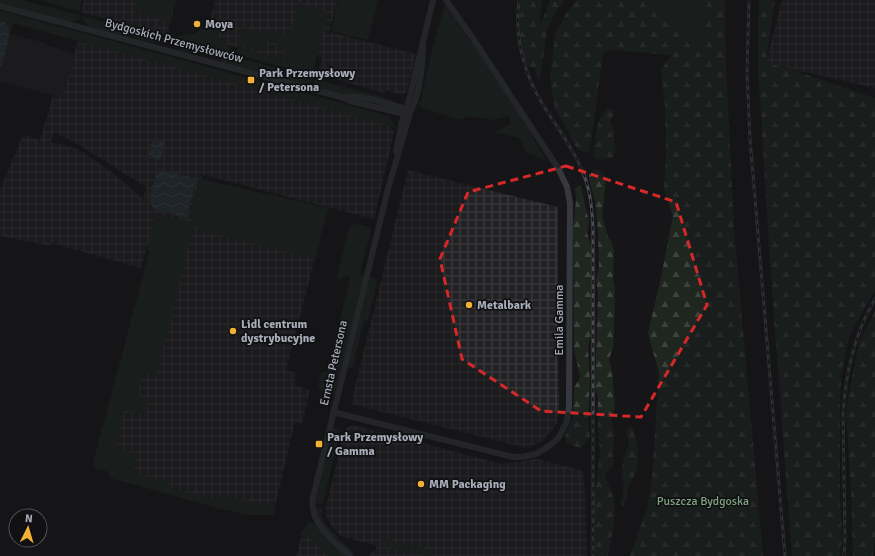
<svg xmlns="http://www.w3.org/2000/svg" width="875" height="556" viewBox="0 0 875 556" font-family="Signika,sans-serif">
<style>
.built{fill:#222225}
.industrial{fill:url(#industrial-grid);fill-rule:evenodd}
.green{fill:#1e261f}
.forest{fill:url(#forest-firs)}
.water{fill:url(#water-waves)}
.lines{fill:none;stroke-linecap:round;stroke-linejoin:round}
.minor{stroke:#37383d;stroke-width:6}
.rail-casing{stroke:#4a4c52;stroke-width:3}
.rail{stroke:#111113;stroke-width:1.5;stroke-dasharray:4.5;stroke-linecap:butt}
.marked{fill:none;stroke:#d62828;stroke-width:3;stroke-dasharray:8 5;stroke-linejoin:round}
.poi-dot{fill:#f2b134;stroke:#111113;stroke-width:1.5}
.labels{text-anchor:middle;dominant-baseline:central;stroke-width:3.5;stroke-linejoin:round;paint-order:stroke}
.poi-label{font-size:12px;font-weight:bold;fill:#a8adb8;stroke:#111113;text-anchor:start}
.street-label{font-size:12px;fill:#a8adb8;stroke:#111113}
.park-label{font-size:12px;fill:#7fa381;stroke:#111113}
</style>
<defs>
<pattern id="industrial-grid" width="8" height="8" patternUnits="userSpaceOnUse"><rect width="8" height="8" fill="#222225"/><path d="M0 4h8M4 0v8" fill="none" stroke="#3f3f43"/></pattern>
<pattern id="forest-firs" width="22" height="20" patternUnits="userSpaceOnUse"><rect width="22" height="20" fill="#1e261f"/><path d="M5 1l3.5 6h-7zM16 11l3.5 6h-7z" fill="#3c433d"/></pattern>
<pattern id="water-waves" width="16" height="10" patternUnits="userSpaceOnUse"><rect width="16" height="10" fill="#2c353c"/><path d="M0 5q4-4 8 0t8 0" fill="none" stroke="#485056"/></pattern>
</defs>
<rect width="100%" height="100%" fill="#161618"/>
<path class="built" d="M10 34 46 43V45L74 53 62 98 0 81V69Z"/>
<g class="industrial">
<path d="M84 0H176L167 35 81 12Z"/>
<path d="M215 0H338L329 32 416 54 407 92 402 95 386 90 384 93 318 74 322 58 311 54 308 66 206 39Z"/>
<path d="M782 0H875V88L766 63Z"/>
<path d="M78 41 286 97 389 124 394 133 374 219 200 174 203 180 328 208 286 370 297 373 294 385 310 390 302 424 295 422 273 515H249L222 509 111 478 107 471 95 468 93 464 149 254 148 245 141 268 52 243 51 246 0 236V190L23 135 40 140 53 95 62 98ZM54 132 81 146 146 187 143 199 113 173 78 149 51 142Z"/>
<path d="M408 170 558 207V357L559 404 557 423 544 440 527 448 351 404Z"/>
<path d="M352 425 502 464 537 459 583 471 586 501 587 556H369L378 546 341 536 331 525 326 516V506L345 429Z"/>
<path d="M303 530 329 556H296Z"/>
</g>
<g class="green">
<path d="M0 0H22L81 16 78 20 70 22 0 3Z"/>
<path d="M40 0H82L79 11Z"/>
<path d="M138 0H175L169 22 135 13Z"/>
<path d="M339 0H378L368 40 331 31Z"/>
<path d="M651 0H708L700 52Z"/>
<path d="M299 3 326 12 327 16 312 75 235 54 236 50 239 48 284 60V52L282 51 283 46 269 41 264 34 265 29 290 36Z"/>
<path d="M445 4 531 128 533 138 547 161 527 153 519 138 493 132 511 124 509 116 493 120 469 116 460 120 422 108 418 103 421 100 432 50Z"/>
<path d="M0 8 217 66V67L0 10Z"/>
<path d="M0 11 389 116 396 128 13 23 0 69Z"/>
<path d="M83 16 127 28 123 34 119 35 90 27 84 22Z"/>
<path d="M210 21 212 23V30L229 47 230 53 176 38 178 36 195 34 201 29H205L207 24Z"/>
<path d="M243 28 261 32 268 43 266 51 238 44 240 33 242 34Z"/>
<path d="M130 29 171 40 166 43H157L134 38 130 32Z"/>
<path d="M175 41 221 53V58L220 59 199 53V52L197 51V53L183 51 177 47Z"/>
<path d="M224 54 313 78 310 84 306 85 221 63Z"/>
<path d="M315 79 393 100 392 104C367 97 342 95 317 88L314 84Z"/>
<path d="M199 173 203 180 328 208 315 259 197 230 196 226 189 216 199 180Z"/>
<path d="M152 213 190 222 194 227V230H192L174 308 171 307 170 310 173 312 160 361 156 359 155 361 159 362 155 379V375L142 373 138 396 149 398 151 393 146 414 145 415 124 410 116 448 137 454 133 473 166 481 171 488 215 499 222 495 275 507 273 515H249L222 509 111 478 107 471 95 468 93 464 149 254 148 246 155 216Z"/>
<path d="M358 224 370 227 371 229 360 273 364 276 334 395 323 402 320 396 322 390 318 389 320 379H319L321 372H327L350 278 348 275 340 279H338L337 276 349 228 352 225Z"/>
<path d="M369 277 376 279 377 282 368 321 364 320 353 367 348 370V360Z"/>
<path d="M332 427 341 429 323 503H315Z"/>
<path d="M315 507 322 508V517L326 525 356 556 352 555 322 525 319 520Z"/>
<path d="M308 521 314 524 347 556H329L303 530 308 525Z"/>
<path d="M383 537 393 541 392 544 395 545 396 542 431 550 432 554 431 556H425L380 545Z"/>
</g>
<g class="forest">
<path d="M520 0H543L539 19 542 22 550 0H564L554 15 547 31 540 79 537 78 535 67 527 66C518 49 518 20 520 0Z"/>
<path d="M576 0H651L700 52 708 0H725L726 66 734 228 763 556H630L647 508 652 477 659 373 648 333 660 282 673 216 664 189 666 157 665 106 661 70 671 55 612 50 603 53 590 150 586 153 577 149 555 108 550 79 555 35 567 12Z"/>
<path d="M759 0H775L766 63 781 66 875 98V290L849 336 841 378 840 409V496L842 538 840 556H792L770 263 758 66Z"/>
<path d="M608 108 612 110 614 114 610 122 615 131 614 142 616 151 613 157C606 160 600 161 593 157 596 141 595 119 608 108Z"/>
<path d="M595 169C602 170 604 172 606 179L602 216 608 237 612 243 614 250 613 277 615 289 614 333 613 348 609 359 612 371 615 408 611 419 614 432 613 466 605 475C607 482 611 489 613 496 618 516 611 537 608 556H595L594 502 600 451 598 425V398L595 387 598 292 596 280 599 268 598 231 595 202 589 179V174Z"/>
<path d="M581 186 589 222 587 233 591 245V332L588 348 590 382 588 420 590 438 580 448 567 444 565 436 573 417 574 388 580 377 574 348 573 227C574 218 575 209 576 201 577 196 575 193 575 188Z"/>
<path d="M875 311V536L873 556H853L851 492 846 410 859 342Z"/>
<path d="M631 426C637 435 640 458 637 469 635 476 630 482 628 489 627 496 627 500 623 507L621 502 624 486 621 474 624 455 629 446 626 430Z"/>
</g>
<g class="water">
<path d="M0 21C4 22 8 24 9 29 11 37 3 60 0 69Z"/>
<path d="M153 139 165 142 160 160 148 157Z"/>
<path d="M158 169 197 179 186 218 154 209 149 199Z"/>
</g>
<g class="lines">
<g class="minor">
<path d="M0 6 341 97 350 101 409 115"/>
<path d="M343 97C363 94 390 105 410 110"/>
<path d="M396 151 402 121 405 114 410 96 433 0"/>
<path d="M333 412 513 457H522L536 454 546 448 553 443 559 437 567 421 569 406 570 203 567 187 558 168 472 37 446 0"/>
<path d="M350 556C333 540 309 524 313 497L388 189 411 110C420 94 423 63 423 45"/>
</g>
<g class="rail-casing">
<g id="rail">
<path d="M519 0C514 37 524 74 543 105 556 126 571 145 581 168 590 187 592 207 593 228V556"/>
<path d="M749 0 747 73 750 139 785 556"/>
<path d="M844 556 845 539 843 413C846 372 854 335 875 299"/>
</g>
</g>
<use href="#rail" class="rail"/>
</g>
<path d="M0 0H875V556H0ZM566 166 676 202 707 305 641 417 541 411 462 359 440 259 468 192Z" fill="#161618" fill-opacity=".55" fill-rule="evenodd"/>
<path class="marked" d="M566 166 676 202 707 305 641 417 541 411 462 359 440 259 468 192Z"/>
<g class="poi-dot">
<circle cx="197" cy="24" r="4"/>
<rect x="247" y="76" width="8" height="8" rx="2"/>
<circle cx="469" cy="305" r="4"/>
<circle cx="233" cy="331" r="4"/>
<rect x="315" y="440" width="8" height="8" rx="2"/>
<circle cx="421" cy="484" r="4"/>
</g>
<g class="labels">
<g class="poi-label">
<text x="205" y="24">Moya</text>
<text x="259" y="73">Park Przemysłowy<tspan x="259" dy="14">/ Petersona</tspan></text>
<text x="477" y="305">Metalbark</text>
<text x="241" y="324">Lidl centrum<tspan x="241" dy="14">dystrybucyjne</tspan></text>
<text x="327" y="437">Park Przemysłowy<tspan x="327" dy="14">/ Gamma</tspan></text>
<text x="429" y="484">MM Packaging</text>
</g>
<g class="street-label">
<text transform="translate(174 41) rotate(15)">Bydgoskich Przemysłowców</text>
<text transform="translate(559 320) rotate(-90)">Emila Gamma</text>
<text transform="translate(334 363) rotate(-77)">Ernsta Petersona</text>
</g>
<g class="park-label">
<text x="703" y="501">Puszcza Bydgoska</text>
</g>
</g>
<g transform="translate(28 528) rotate(5)"><circle r="19" fill="#111113" stroke="#4d4f55"/>
<path d="M0-3L7 15L0 10L-7 15Z" fill="#f2b134"/>
<text y="-6" font-size="11" font-weight="bold" text-anchor="middle" fill="#a8adb8">N</text>
</g>
</svg>
